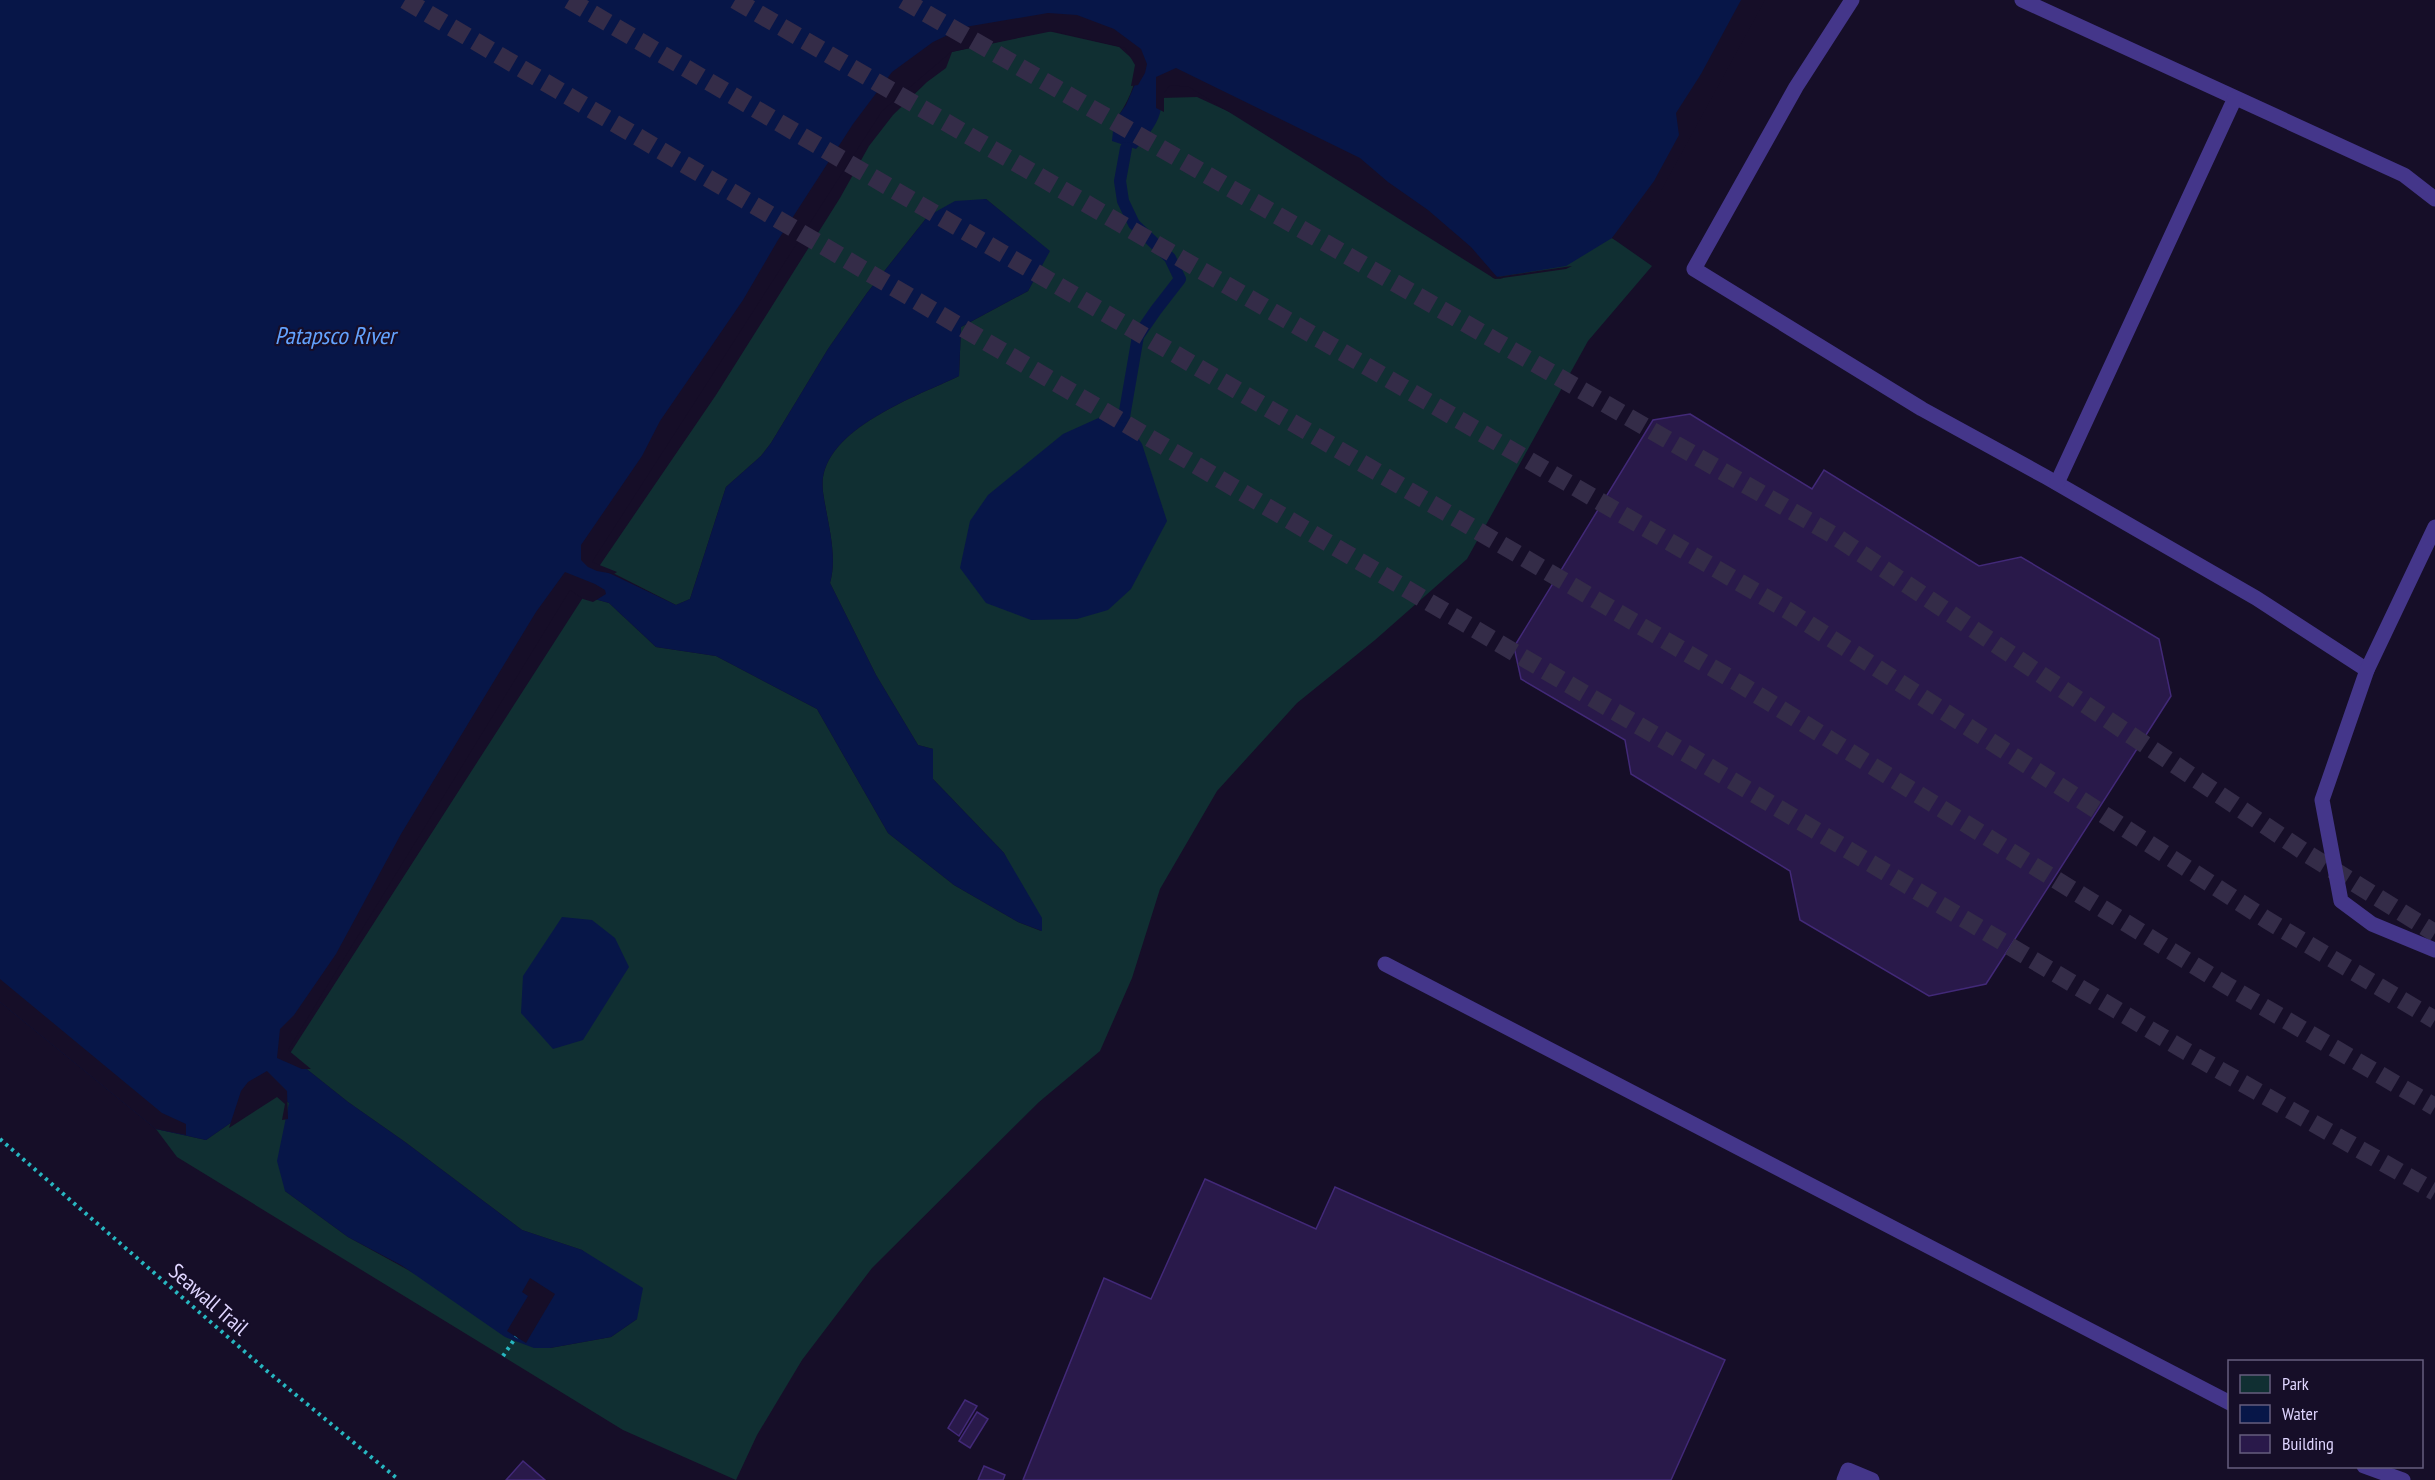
<svg xmlns="http://www.w3.org/2000/svg" width="2435" height="1480" viewBox="0 0 2435 1480" font-family="'PT Sans Narrow',sans-serif">
<style>
.green{fill:#102f32}
.water{fill:#071648}
.pier{fill:#160e28}
.lines{fill:none;stroke-linecap:round;stroke-linejoin:round}
.stream{stroke:#071648;stroke-width:12}
.building{fill:#29194a;stroke:#422978;stroke-width:1.5}
.highway-tunnel{stroke:#342c48;stroke-width:18;stroke-dasharray:18 9;stroke-linecap:butt}
.path{stroke:#27b7c1;stroke-width:4;stroke-dasharray:3 4.5;stroke-linecap:butt}
.lane{stroke:#44368a;stroke-width:15}
.labels{text-anchor:middle;dominant-baseline:central;stroke-width:4.5;stroke-linejoin:round;paint-order:stroke}
.street-label{font-size:22px;fill:#dfd5ff;stroke:#160e28}
.water-label{font-size:24px;font-style:italic;fill:#63a3ff;stroke:#160e28}
</style>
<rect width="100%" height="100%" fill="#160e28"/>
<path class="green" d="M1048 31 1119 47 1138 64C1135 87 1128 103 1114 122L1161 98 1197 97 1337 162 1468 253 1493 278 1503 279 1497 277 1612 238 1652 266 1588 341 1467 559 1375 640 1297 703 1217 791 1160 889 1132 978 1100 1051 1039 1102 872 1268 802 1360 757 1435 736 1480 623 1430 177 1157 156 1129 206 1140 255 1106 278 1093 289 1103 285 1191 348 1237 550 1348 611 1337 637 1319 582 1250 522 1230 405 1142 348 1102 289 1055 584 596 609 603 656 647 716 656 817 709 888 833 954 885 1018 922 1041 931 1004 853 933 779V749L918 745 876 675 830 583C838 555 827 521 823 492 815 431 916 397 959 376L961 327 1028 291 1049 251 986 199 928 216 867 293 828 349 771 443 761 456 726 487 690 599 676 605 615 574 598 568 716 395 840 198 869 146 893 115 927 82 946 68 952 52Z"/>
<g class="water">
<path d="M0 0H1762L1659 188 1612 238 1566 266 1497 277 1190 84 1169 82C1157 96 1164 99 1160 113 1156 127 1145 139 1136 149L1112 141 1114 122 1126 105 1136 82 1138 64 1127 45 1053 28 949 49 879 109 588 563 676 605 690 599 726 487 761 456 771 443 828 349 867 293 928 216 955 201 986 199 1050 251 1028 291 961 327 959 376C916 397 815 431 823 492 827 521 838 555 830 583L876 675 918 745 933 749V779L1004 853 1042 918V931L1018 922 954 885 888 833 817 709 716 656 656 647 609 603 584 596 569 586 284 1051 348 1102 405 1142 522 1230 582 1250 643 1288 637 1319 611 1337 550 1348H534L505 1337 401 1265 348 1237 285 1191 277 1161 289 1103 278 1094 255 1106 206 1140 156 1129 0 1002Z"/>
<path d="M1105 415 1124 417 1142 444 1167 521 1131 589 1108 610 1077 619 1031 620 986 603 960 568 970 521 988 495 1063 434Z"/>
<path d="M562 917 592 920 615 938 629 967 583 1040 553 1049 521 1013 523 976Z"/>
</g>
<g class="pier">
<path d="M1741 0H1765L1662 189 1615 240 1612 238 1654 181 1679 135 1676 113 1701 74Z"/>
<path d="M1048 13 1077 15 1114 29 1141 49 1147 64 1145 73 1138 85 1131 86 1135 65 1125 48 1053 31 951 52 882 111 592 562 617 572 614 574 597 571 588 567 581 560V545L642 456 660 421 743 300 778 240 853 124 892 72 933 42 965 27Z"/>
<path d="M1176 68 1360 158 1388 182 1428 210 1471 247 1497 277 1572 266 1566 269 1495 279 1189 87 1170 85 1164 93V112L1156 108V77Z"/>
<path d="M565 572 595 584 605 590 606 594 593 602 583 599 570 590 288 1050 311 1069H302L277 1058 280 1029 294 1015 336 954 401 834 536 612Z"/>
<path d="M0 979 162 1113 186 1124V1135L156 1129 0 1002Z"/>
<path d="M267 1071 287 1091 288 1119 282 1120 285 1104 277 1097 229 1128 241 1091 248 1082Z"/>
<path d="M530 1278 555 1294 526 1343 507 1331 528 1296 522 1292Z"/>
</g>
<g class="lines">
<path class="stream" d="M1124 417 1138 336 1156 310 1180 279 1170 258 1134 224 1123 201 1120 181 1126 148"/>
</g>
<g class="building">
<path d="M1690 414 1812 489 1824 470 1979 566 2021 557 2159 639 2171 696 1986 984 1929 996 1800 920 1790 871 1631 774 1625 740 1521 679 1514 647 1653 420Z"/>
<path d="M1205 1179 1316 1229 1335 1187 1725 1360 1671 1480H1023L1104 1278 1151 1299Z"/>
<path d="M965 1400 977 1406 959 1436 948 1428Z"/>
<path d="M977 1412 988 1419 970 1448 959 1441Z"/>
<path d="M523 1461 545 1480H506Z"/>
<path d="M984 1466 1005 1475 1003 1480H978Z"/>
</g>
<g class="lines">
<g class="highway-tunnel">
<path d="M405 0 1694 758 2184 1050 2435 1192"/>
<path d="M569 0 1740 684 2226 985 2435 1107"/>
<path d="M735 0 1787 610 2267 920 2435 1020"/>
<path d="M903 0 1835 536 2309 855 2435 933"/>
</g>
<g class="path">
<path d="M0 1139 267 1371 399 1480"/>
<path d="M503 1356 516 1337"/>
</g>
<g class="lane">
<path d="M1852 0 1796 87 1694 269 1922 409 2046 477 2256 598 2367 670"/>
<path d="M2022 0 2404 175 2435 199"/>
<path d="M2057 483 2235 98"/>
<path d="M2435 527 2367 670 2322 800 2341 901 2372 924 2435 950"/>
<path d="M1385 964 2230 1403"/>
<path d="M2364 1466 2403 1480"/>
<path d="M1844 1480 1848 1470 1872 1480"/>
</g>
</g>
<g class="labels">
<g class="street-label">
<text transform="translate(209 1299) rotate(41)">Seawall Trail</text>
</g>
<g class="water-label">
<text x="335" y="335">Patapsco River</text>
</g>
</g>
<rect x="2228" y="1360" width="195" height="108" fill="#160e28" stroke="#665e7e" stroke-width="1.5"/>
<rect x="2240" y="1375" width="30" height="18" fill="#102f32" stroke="#665e7e" stroke-width="1.5"/>
<text x="2282" y="1390" font-size="18" fill="#dfd5ff">Park</text>
<rect x="2240" y="1405" width="30" height="18" fill="#071648" stroke="#665e7e" stroke-width="1.5"/>
<text x="2282" y="1420" font-size="18" fill="#dfd5ff">Water</text>
<rect x="2240" y="1435" width="30" height="18" fill="#29194a" stroke="#665e7e" stroke-width="1.5"/>
<text x="2282" y="1450" font-size="18" fill="#dfd5ff">Building</text>
</svg>
